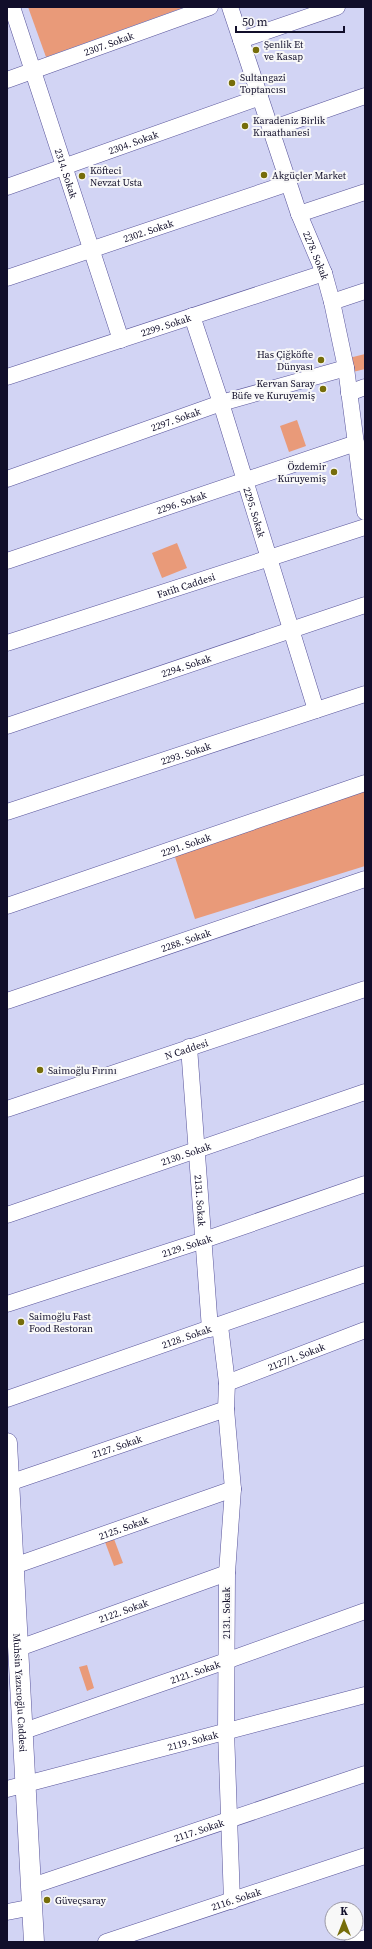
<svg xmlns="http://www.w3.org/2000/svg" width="372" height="1949" viewBox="0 0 372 1949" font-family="'Source Serif 4',serif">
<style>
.green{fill:#e99a79}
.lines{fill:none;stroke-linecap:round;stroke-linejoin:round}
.minor-casing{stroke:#59559b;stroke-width:17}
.major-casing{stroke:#59559b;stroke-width:21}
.minor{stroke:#fff;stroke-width:16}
.major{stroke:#fff;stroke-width:20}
.poi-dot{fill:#766d0a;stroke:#f8f8f8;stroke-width:1.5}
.labels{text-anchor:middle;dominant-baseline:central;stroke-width:4;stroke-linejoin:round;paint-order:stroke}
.street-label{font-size:10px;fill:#110e2a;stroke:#f8f8f8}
.poi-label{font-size:10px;fill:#110e2a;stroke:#f8f8f8;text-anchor:start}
</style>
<rect width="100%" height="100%" fill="#d2d4f4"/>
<g class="green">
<path d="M28 7H185L46 57Z"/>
<path d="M365 354V369L353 372 349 358Z"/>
<path d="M297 420 306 446 289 452 280 426Z"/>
<path d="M177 543 187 568 162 578 152 553Z"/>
<path d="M365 790V866L195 919 174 854Z"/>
<path d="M114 1539 123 1563 114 1566 105 1542Z"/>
<path d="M87 1665 94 1688 87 1691 79 1667Z"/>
</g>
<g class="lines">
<g class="minor-casing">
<g id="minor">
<path id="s1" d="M12 7 121 340"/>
<path id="s2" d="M230 7 299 214 324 273 332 302 346 368 365 512"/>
<path d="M241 40 337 7"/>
<path id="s3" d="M7 80 210 7"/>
<path d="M271 129 365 96"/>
<path id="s4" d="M7 187 260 97"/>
<path d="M299 214 365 192"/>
<path id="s5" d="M7 278 289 183"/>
<path d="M332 302 365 291"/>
<path id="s6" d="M192 316 221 403 316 710"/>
<path id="s7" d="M7 377 324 273"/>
<path d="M349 393 365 387"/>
<path id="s8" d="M7 479 221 403 346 368"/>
<path id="s9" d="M7 561 356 443"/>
<path id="s10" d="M7 643 365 527"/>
<path id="s11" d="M7 726 365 605"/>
<path id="s12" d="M7 812 365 694"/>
<path id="s13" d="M7 906 365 783"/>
<path id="s14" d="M7 1001 365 879"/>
<path id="s15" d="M189 1047 210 1329"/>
<path id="s16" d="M7 1109 365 989"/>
<path id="s17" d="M7 1215 365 1092"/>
<path id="s18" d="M7 1304 204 1240 365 1184"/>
<path d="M220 1326 227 1383 226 1409 233 1489 227 1573 226 1731 232 1901"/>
<path id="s19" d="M227 1383 365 1330"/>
<path id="s20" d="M7 1399 365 1274"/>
<path id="s21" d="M9 1483 226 1409"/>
<path id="s22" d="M14 1566 233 1489"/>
<path id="s23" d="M19 1648 227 1573"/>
<path id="s24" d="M24 1731 226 1661 365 1611"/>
<path id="s25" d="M7 1789 365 1695"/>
<path id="s26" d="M32 1886 365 1774"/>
<path d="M7 1912 33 1907"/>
<path id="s27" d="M106 1942 365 1856"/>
<path d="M353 1942 365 1938"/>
</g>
</g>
<g class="major-casing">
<g id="major">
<path id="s28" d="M7 1443 34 1942"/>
</g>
</g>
<use href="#minor" class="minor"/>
<use href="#major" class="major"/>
</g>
<g class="poi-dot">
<circle cx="256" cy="50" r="4"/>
<circle cx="232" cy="83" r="4"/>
<circle cx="245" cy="126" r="4"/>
<circle cx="264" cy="175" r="4"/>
<circle cx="82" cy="176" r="4"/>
<circle cx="321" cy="360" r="4"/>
<circle cx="323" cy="389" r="4"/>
<circle cx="334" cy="472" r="4"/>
<circle cx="40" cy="1070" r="4"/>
<circle cx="21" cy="1322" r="4"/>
<circle cx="47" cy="1900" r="4"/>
</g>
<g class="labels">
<g class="street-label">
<text stroke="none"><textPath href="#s3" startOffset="108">2307. Sokak</textPath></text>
<text stroke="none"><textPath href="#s4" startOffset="134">2304. Sokak</textPath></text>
<text stroke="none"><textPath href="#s1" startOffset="175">2314. Sokak</textPath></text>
<text stroke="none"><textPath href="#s5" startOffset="149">2302. Sokak</textPath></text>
<text stroke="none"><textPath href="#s2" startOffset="263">2278. Sokak</textPath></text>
<text stroke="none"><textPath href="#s7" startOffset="167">2299. Sokak</textPath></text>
<text stroke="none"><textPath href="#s8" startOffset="179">2297. Sokak</textPath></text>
<text stroke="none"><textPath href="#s9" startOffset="184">2296. Sokak</textPath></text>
<text stroke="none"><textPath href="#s6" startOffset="206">2295. Sokak</textPath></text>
<text stroke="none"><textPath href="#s10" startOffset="188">Fatih Caddesi</textPath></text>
<text stroke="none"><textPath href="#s11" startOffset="189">2294. Sokak</textPath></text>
<text stroke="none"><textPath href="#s12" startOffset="188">2293. Sokak</textPath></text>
<text stroke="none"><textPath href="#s13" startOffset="189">2291. Sokak</textPath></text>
<text stroke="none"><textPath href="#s14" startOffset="189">2288. Sokak</textPath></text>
<text stroke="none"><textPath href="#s16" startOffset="189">N Caddesi</textPath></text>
<text stroke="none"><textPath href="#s17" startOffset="189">2130. Sokak</textPath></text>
<text stroke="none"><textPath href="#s15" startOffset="154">2131. Sokak</textPath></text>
<text stroke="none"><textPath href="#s18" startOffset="189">2129. Sokak</textPath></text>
<text stroke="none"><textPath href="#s20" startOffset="190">2128. Sokak</textPath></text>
<text stroke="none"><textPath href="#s19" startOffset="74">2127/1. Sokak</textPath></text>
<text stroke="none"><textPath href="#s21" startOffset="114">2127. Sokak</textPath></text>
<text stroke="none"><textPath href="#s22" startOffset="116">2125. Sokak</textPath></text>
<text stroke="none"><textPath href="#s23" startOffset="111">2122. Sokak</textPath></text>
<text transform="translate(226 1613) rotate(-90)">2131. Sokak</text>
<text stroke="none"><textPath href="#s24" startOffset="181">2121. Sokak</textPath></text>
<text stroke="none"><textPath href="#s28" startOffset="250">Muhsin Yazıcıoğlu Caddesi</textPath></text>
<text stroke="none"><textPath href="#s25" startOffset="192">2119. Sokak</textPath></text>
<text stroke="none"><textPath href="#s26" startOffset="176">2117. Sokak</textPath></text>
<text stroke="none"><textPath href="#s27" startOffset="137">2116. Sokak</textPath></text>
</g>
<g class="poi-label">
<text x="264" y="44">Şenlik Et<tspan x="264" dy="12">ve Kasap</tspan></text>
<text x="240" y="77">Sultangazi<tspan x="240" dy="12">Toptancısı</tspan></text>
<text x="253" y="120">Karadeniz Birlik<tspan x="253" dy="12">Kıraathanesi</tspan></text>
<text x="90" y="170">Köfteci<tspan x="90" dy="12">Nevzat Usta</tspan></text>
<text x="272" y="175">Akgüçler Market</text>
<text x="313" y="354" text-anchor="end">Has Çiğköfte<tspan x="313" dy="12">Dünyası</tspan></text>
<text x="315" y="383" text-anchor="end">Kervan Saray<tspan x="315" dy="12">Büfe ve Kuruyemiş</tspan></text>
<text x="326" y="466" text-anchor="end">Özdemir<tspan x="326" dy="12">Kuruyemiş</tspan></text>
<text x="48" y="1070">Saimoğlu Fırını</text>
<text x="29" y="1316">Saimoğlu Fast<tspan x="29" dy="12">Food Restoran</tspan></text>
<text x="55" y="1900">Güveçsaray</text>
</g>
</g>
<rect width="372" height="1949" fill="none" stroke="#110e2a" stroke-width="16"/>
<g transform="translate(344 1921)"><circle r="19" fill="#f8f8f8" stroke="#9c9aa6"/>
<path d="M0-3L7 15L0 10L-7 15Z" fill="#766d0a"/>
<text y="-6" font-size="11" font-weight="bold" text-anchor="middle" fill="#110e2a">K</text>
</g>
<path d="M236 26v6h108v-6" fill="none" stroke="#110e2a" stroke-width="2"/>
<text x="242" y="26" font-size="12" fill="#110e2a" stroke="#f8f8f8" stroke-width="3" paint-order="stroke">50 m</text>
</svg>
